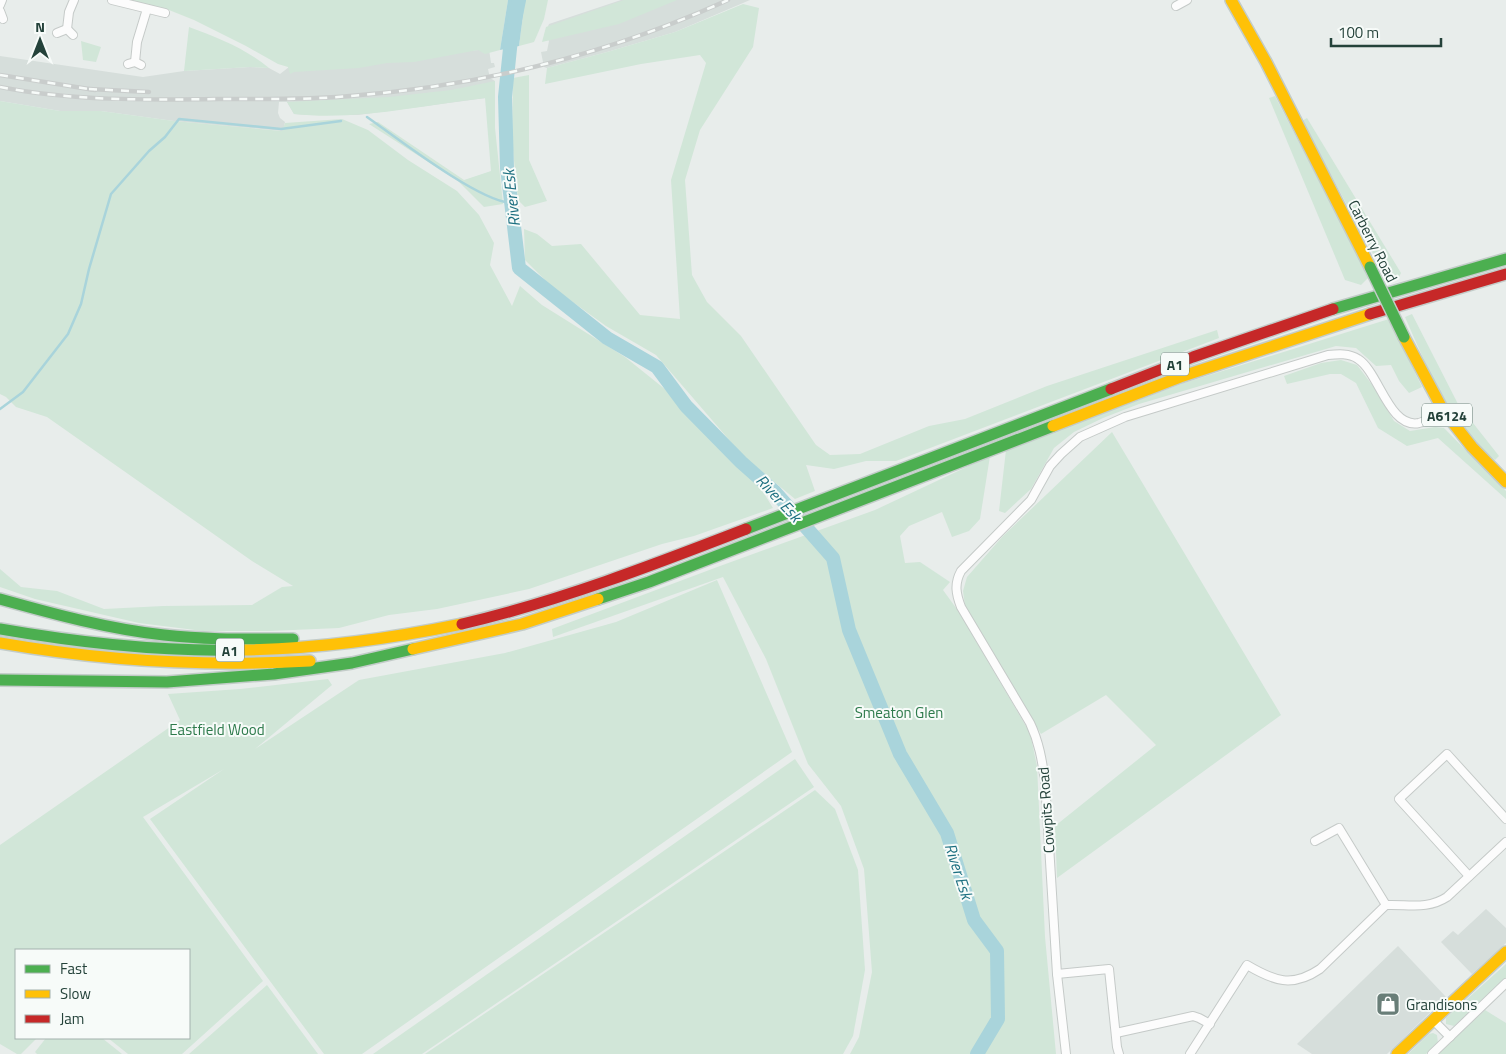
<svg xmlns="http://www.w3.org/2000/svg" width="1506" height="1054" viewBox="0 0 1506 1054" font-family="'Titillium Web',sans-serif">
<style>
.built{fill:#d6dedb}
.green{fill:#d1e6d8}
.water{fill:#a9d4db}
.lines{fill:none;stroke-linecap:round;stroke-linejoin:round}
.stream{stroke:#a9d4db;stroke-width:2.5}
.river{stroke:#a9d4db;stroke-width:14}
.street-casing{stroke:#c5cac8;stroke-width:10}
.fast-casing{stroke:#c3ccc9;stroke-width:14}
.slow-casing{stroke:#c3ccc9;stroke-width:14}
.jam-casing{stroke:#c3ccc9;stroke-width:14}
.street{stroke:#fcfcfc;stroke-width:8}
.fast{stroke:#4caf50;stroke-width:11}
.slow{stroke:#ffc107;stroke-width:11}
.jam{stroke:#c62828;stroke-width:11}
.rail-casing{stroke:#c9cdcc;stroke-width:4.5}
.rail{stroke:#f7fbf9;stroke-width:2.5;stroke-dasharray:8;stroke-linecap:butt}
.fast-bridge-casing{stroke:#c3ccc9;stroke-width:14;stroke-linecap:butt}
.fast-bridge{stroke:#4caf50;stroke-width:11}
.labels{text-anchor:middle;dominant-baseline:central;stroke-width:4;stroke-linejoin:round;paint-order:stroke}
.shield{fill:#f7fbf9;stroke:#637a73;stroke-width:1}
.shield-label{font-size:14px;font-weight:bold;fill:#24423a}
.street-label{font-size:15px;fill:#24423a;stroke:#f7fbf9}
.park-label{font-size:15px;fill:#2d7a4b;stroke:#f7fbf9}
.poi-label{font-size:15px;fill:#24423a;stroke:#f7fbf9;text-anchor:start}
.water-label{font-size:16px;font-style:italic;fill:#1c6f80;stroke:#f7fbf9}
</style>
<rect width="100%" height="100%" fill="#e8edeb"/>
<g class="built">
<path d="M621 0H750L675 32 607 52 547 68 544 67 541 52 547 51 549 41 545 33 549 24Z"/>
<path d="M489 49 491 63H494L495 67 488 69 490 78 495 81V98H486L358 115H309L294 114 287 102H279L278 113 280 118 285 122 283 131 174 121 101 111H60L0 101V56L143 77 184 71 250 67 269 68 280 74 289 67Z"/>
<path d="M1486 909 1506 928V943L1472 974 1441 942 1453 931 1458 935Z"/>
<path d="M1398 946 1446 997 1387 1054H1312L1297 1044Z"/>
</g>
<g class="green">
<path d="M127 0H508L500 50 485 54 478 50 414 62 387 63 359 68 294 72 290 74 288 67 278 64 246 46 194 20 169 10Z"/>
<path d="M525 0H548L544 19 534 42 519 46Z"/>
<path d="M624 0H677L619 24 542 42 546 27Z"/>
<path d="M743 4 759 8 753 47 700 130 685 180 692 275 707 302 741 336 816 445 830 455 860 454 929 426 965 419 1047 386 1217 330 1219 338 896 461H866L834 469 806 465 815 491 795 499 743 456 656 355 606 326 552 287 525 260 524 229 537 234 552 246 581 244 640 315 680 319 671 180 706 63 700 55 641 64 545 84 547 68 607 52 675 32Z"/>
<path d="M189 27C217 37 246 49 269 68L250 67 184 71Z"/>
<path d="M81 41 101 47 96 62 83 60Z"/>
<path d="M529 75V160L547 201 525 207 518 200 512 140 513 78Z"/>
<path d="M495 81V128L503 204 484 207 458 181 369 124 378 122 464 180 491 171 485 98C422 105 358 121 294 114L287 102 389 97 451 90Z"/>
<path d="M1275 96 1369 277 1361 285 1345 280 1269 98Z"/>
<path d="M0 101 60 111H101L174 121 282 131 285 123 342 119 368 130 408 160 457 191 479 215 494 243 490 265 512 306 520 286 542 305 625 357 666 390 760 487 773 508 694 536 662 544 529 589 437 609 389 615 339 628 270 631H203L139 623 35 599 0 587V569L21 587 57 591 104 609 163 606 252 605 282 587 293 586 252 561 47 417 16 407 6 397 0 394Z"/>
<path d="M1307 118 1401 273 1398 279 1386 278 1302 121Z"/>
<path d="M1412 314 1458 404 1499 456 1495 460C1451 424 1427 368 1405 317Z"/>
<path d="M1389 319 1422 387 1409 393 1399 381 1391 365 1376 366 1356 348 1336 346 1139 404 1103 418 1074 432 1054 448 1031 489 1005 513 999 511 1006 450 1184 383Z"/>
<path d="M1341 360 1357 365 1373 386 1394 421 1410 431 1435 427 1444 428 1506 491V499L1438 438 1407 446 1378 428 1356 383 1341 374H1330L1287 384 1284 376 1321 363Z"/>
<path d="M1112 432 1281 715 1057 878 1055 826 1156 745 1106 695 1041 734 965 606 963 591 967 577 1003 536Z"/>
<path d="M990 456 980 519 969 531 952 537 942 512 909 526 900 536 905 563 920 562 950 582 943 590 959 612 1030 733 1037 766 1045 937 1056 1054H850L859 1037 872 972 864 869 841 806 808 764 766 659 723 577 553 637 552 629 720 566 875 510Z"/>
<path d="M717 580 792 752 362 1054H324L150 819 224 769 143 817 263 981 182 1054H128L108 1038H189V950H16V1038H37L21 1054H17L0 1044V845L180 720 168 694 240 689 328 679 332 685 255 749 359 680 505 653 616 622Z"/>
<path d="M795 759 814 787 422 1054H373Z"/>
<path d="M815 790 835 809 858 870 865 970 853 1036 843 1054H425Z"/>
<path d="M1506 964V979L1454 1026 1446 1024V1018Z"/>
<path d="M267 985 318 1054H189Z"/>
<path d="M1485 1010 1506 1023V1054H1438Z"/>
<path d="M1433 1033 1437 1035 1438 1043 1426 1054H1408L1429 1034Z"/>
<path d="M46 1038H102L122 1054H37L35 1052Z"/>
</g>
<path class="water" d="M508 0H525L519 46 500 50Z"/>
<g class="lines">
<g class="stream">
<path d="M367 117C397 138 478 201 511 203"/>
<path d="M0 409 23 392 68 334 81 304 89 269 111 194 149 151 165 137 179 119 281 129 341 121"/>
</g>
<path class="river" d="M519 0 511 39 505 97 507 168 519 268 607 338 657 367 686 406 741 462 775 492 833 558 849 630 900 754 947 833 974 920 997 951 998 1019 977 1054"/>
<g class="street-casing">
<g id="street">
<path d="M112 0 165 13"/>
<path d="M0 5 2 0"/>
<path d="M1176 6 1187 0"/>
<path d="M0 11 3 19"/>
<path d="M67 29 69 12 74 0"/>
<path d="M57 33 67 29 73 35"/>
<path d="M135 62 137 42 147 9"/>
<path d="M128 64 135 62 141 65"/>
<path d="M1315 841 1339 828 1386 905"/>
<path d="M1469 876 1399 799 1447 754 1506 819"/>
<path d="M1057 974 1109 969 1117 1047 1119 1054"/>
<path d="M1433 1020 1450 1037"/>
<path d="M1116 1033 1193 1016 1199 1018 1210 1024"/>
<path d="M1066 1054 1057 974 1045 781C1042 760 1039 742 1030 723L961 607C956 594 954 584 961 571L1031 500 1050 466 1061 454 1080 437 1125 417 1328 355C1338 354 1349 353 1358 359 1379 372 1389 429 1419 423 1427 421 1436 414 1443 410"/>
<path d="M1190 1054 1247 965C1274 981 1292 988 1320 969L1386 905C1408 904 1427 910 1447 897L1506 842"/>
<path d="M1432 1054 1506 983"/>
</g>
</g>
<g class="fast-casing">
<g id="fast">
<path d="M1333 309 1506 259"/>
<path d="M746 529 1111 389"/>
<path d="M0 599C54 614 108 629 164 635 207 640 250 639 293 639"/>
<path d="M598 599 649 582 1053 426"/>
<path d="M0 629C80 643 160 652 241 650"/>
<path d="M0 680 167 682 274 674 352 663 413 649"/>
</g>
</g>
<g class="slow-casing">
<g id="slow">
<path d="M1231 0 1266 62 1370 267"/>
<path d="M1404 337 1443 410 1472 447 1506 482"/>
<path d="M1053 426 1180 377 1370 314"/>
<path d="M0 643C103 661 205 667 310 661"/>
<path d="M413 649 522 624 598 599"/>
<path d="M241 650C316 649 389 639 462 624"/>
<path d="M1397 1054 1506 952"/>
</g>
</g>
<g class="jam-casing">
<g id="jam">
<path d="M1370 314 1506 274"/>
<path d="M1111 389 1193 357 1333 309"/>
<path d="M462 624C560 601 653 565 746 529"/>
</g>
</g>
<use href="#street" class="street"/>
<use href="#fast" class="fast"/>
<use href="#slow" class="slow"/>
<use href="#jam" class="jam"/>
<g class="rail-casing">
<g id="rail">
<path d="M0 75 95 90"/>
<path d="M0 87C71 101 146 100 218 99 262 99 306 100 350 96 480 86 609 54 728 0"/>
<path d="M89 89 149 92"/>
</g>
</g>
<use href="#rail" class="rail"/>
<g class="fast-bridge-casing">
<path id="fast-bridge" d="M1370 267 1404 337"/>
</g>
<use href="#fast-bridge" class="fast-bridge"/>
</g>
<defs>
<g id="shop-square" transform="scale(1.25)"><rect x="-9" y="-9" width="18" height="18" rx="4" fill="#697e78" stroke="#f7fbf9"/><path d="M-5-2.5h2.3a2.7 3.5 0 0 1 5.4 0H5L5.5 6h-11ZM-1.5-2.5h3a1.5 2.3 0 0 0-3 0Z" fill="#fff"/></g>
</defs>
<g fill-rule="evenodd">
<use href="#shop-square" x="1388" y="1004"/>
</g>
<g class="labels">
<g class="shield">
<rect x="1161" y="352.5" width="28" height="23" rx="4"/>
<rect x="1422" y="403.5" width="50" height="23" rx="4"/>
<rect x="216" y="638.5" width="28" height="23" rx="4"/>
</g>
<g class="shield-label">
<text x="1175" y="364">A1</text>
<text x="1447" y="415">A6124</text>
<text x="230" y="650">A1</text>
</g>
<g class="street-label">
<text transform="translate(1373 241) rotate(63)">Carberry Road</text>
<text transform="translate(1046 810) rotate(-94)">Cowpits Road</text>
</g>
<g class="park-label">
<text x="899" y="712">Smeaton Glen</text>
<text x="217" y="729">Eastfield Wood</text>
</g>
<g class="poi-label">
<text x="1406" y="1004">Grandisons</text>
</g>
<g class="water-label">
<text transform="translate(511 198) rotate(-96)">River Esk</text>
<text transform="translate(779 498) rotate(47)">River Esk</text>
<text transform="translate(959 871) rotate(72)">River Esk</text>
</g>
</g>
<rect x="15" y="949" width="175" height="90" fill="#f7fbf9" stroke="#a3b1ad"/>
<rect x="25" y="965" width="25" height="8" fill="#4caf50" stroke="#a3b1ad"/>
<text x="60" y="974" font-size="15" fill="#24423a">Fast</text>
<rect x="25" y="990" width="25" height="8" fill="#ffc107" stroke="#a3b1ad"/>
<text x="60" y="999" font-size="15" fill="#24423a">Slow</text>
<rect x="25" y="1015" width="25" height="8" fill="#c62828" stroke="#a3b1ad"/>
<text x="60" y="1024" font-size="15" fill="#24423a">Jam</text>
<g transform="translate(40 40)" stroke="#f7fbf9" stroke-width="4" paint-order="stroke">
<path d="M0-4L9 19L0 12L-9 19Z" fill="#24423a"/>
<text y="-8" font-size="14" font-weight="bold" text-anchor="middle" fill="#24423a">N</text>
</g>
<path d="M1331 38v8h110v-8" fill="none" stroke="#24423a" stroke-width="2.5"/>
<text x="1338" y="38" font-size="15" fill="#24423a" stroke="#f7fbf9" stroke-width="4" paint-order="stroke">100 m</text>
</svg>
